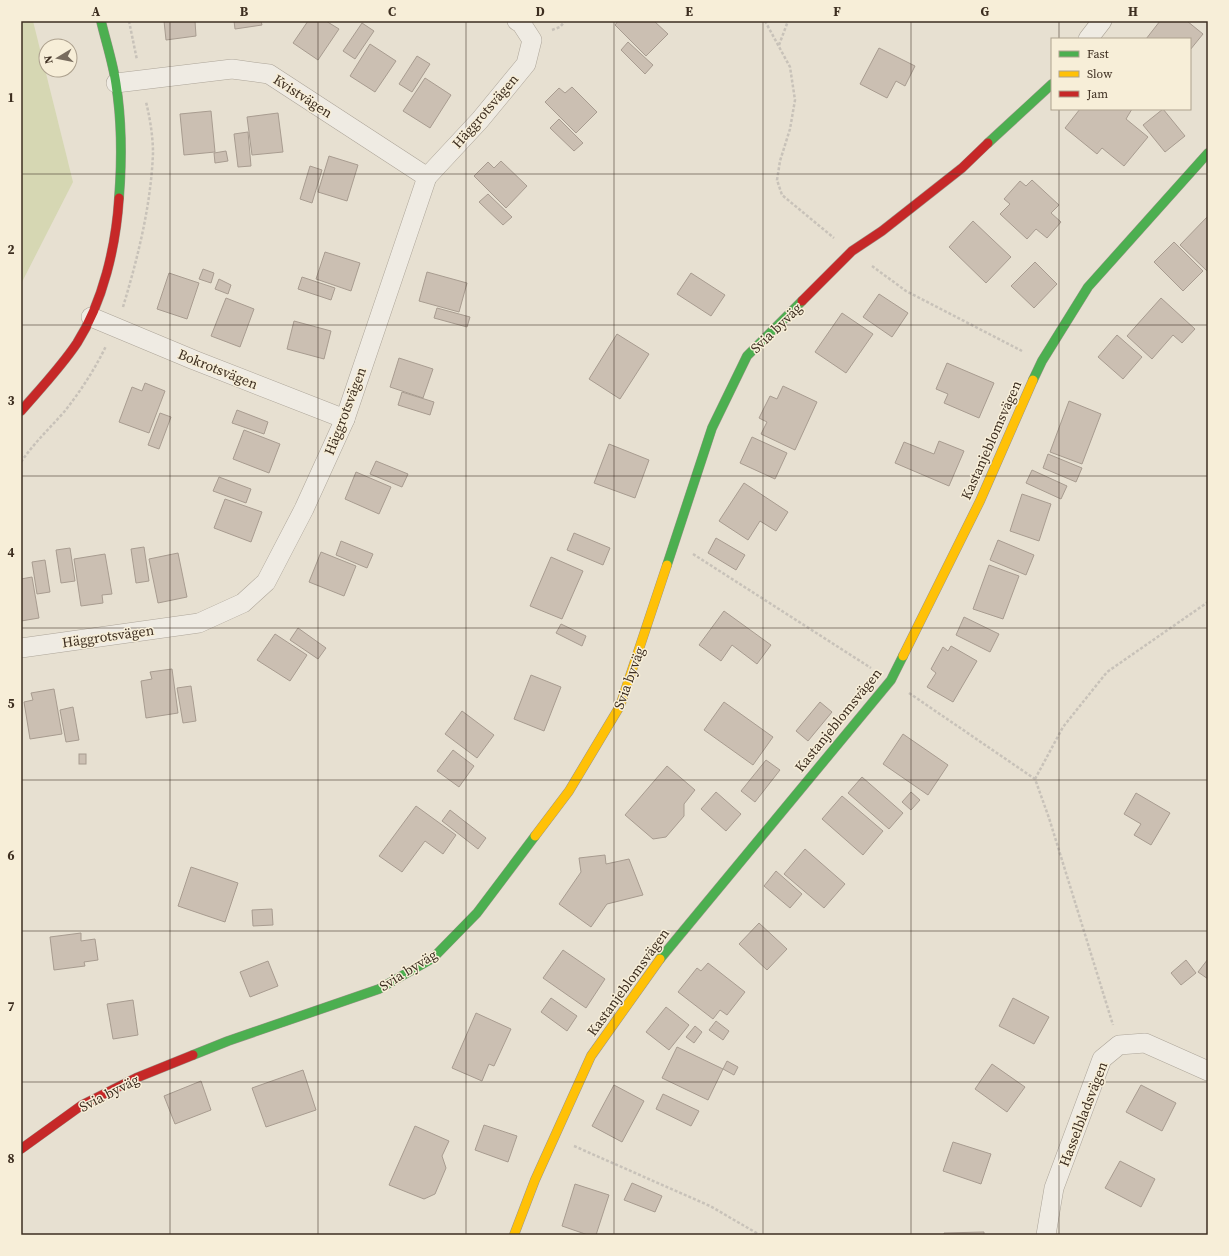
<svg xmlns="http://www.w3.org/2000/svg" width="1229" height="1256" viewBox="0 0 1229 1256" font-family="'Source Serif 4',serif">
<style>
.green{fill:#d6d7b3}
.building{fill:#cbbfb2;stroke:#a89c90}
.lines{fill:none;stroke-linecap:round;stroke-linejoin:round}
.street-casing{stroke:#ada599;stroke-width:20}
.fast-casing{stroke:#9c958a;stroke-width:10}
.slow-casing{stroke:#9c958a;stroke-width:10}
.jam-casing{stroke:#9c958a;stroke-width:10}
.path{stroke:#c8c2b9;stroke-width:2.5;stroke-dasharray:3 2;stroke-linecap:butt}
.street{stroke:#efebe3;stroke-width:19}
.fast{stroke:#4caf50;stroke-width:9}
.slow{stroke:#ffc107;stroke-width:9}
.jam{stroke:#c62828;stroke-width:9}
.grid{fill:none;stroke:#3d2e20;stroke-width:1;stroke-opacity:0.55}
.labels{text-anchor:middle;dominant-baseline:central;stroke-width:3;stroke-linejoin:round;paint-order:stroke}
.street-label{font-size:14px;fill:#3d2e20;stroke:#f7eed8}
.neatline{fill:none;stroke:#3d2e20;stroke-width:1.5}
.grid-label{font-size:13px;text-anchor:middle;font-weight:bold;fill:#3d2e20}
</style>
<rect width="100%" height="100%" fill="#e7e0d1"/>
<path class="green" d="M21 21H33L73 182 21 284Z"/>
<g class="building">
<path d="M164 21H195L196 36 166 40Z"/>
<path d="M234 21H261L262 25 235 29Z"/>
<path d="M308 21H326L339 29 318 60 293 43Z"/>
<path d="M618 21H654L668 34 646 56 615 25Z"/>
<path d="M1160 21H1187L1203 34 1190 50V39H1146Z"/>
<path d="M362 23 374 31 355 59 343 51Z"/>
<path d="M628 42 653 65 645 74 621 50Z"/>
<path d="M370 44 396 61 375 92 350 76Z"/>
<path d="M879 48 915 66 905 86 896 81 887 98 860 84Z"/>
<path d="M417 56 430 64 412 92 399 84Z"/>
<path d="M425 78 451 95 430 128 403 111Z"/>
<path d="M572 87 597 112 576 133 545 102 559 88 565 93Z"/>
<path d="M1080 109H1132L1126 119 1148 137 1124 166 1102 148 1097 154 1065 128Z"/>
<path d="M1163 109 1185 136 1165 152 1143 125Z"/>
<path d="M211 111 215 152 184 155 180 114Z"/>
<path d="M278 113 283 152 252 155 247 117Z"/>
<path d="M559 119 583 143 574 151 550 128Z"/>
<path d="M248 132 251 166 238 167 234 134Z"/>
<path d="M226 151 228 161 215 163 214 153Z"/>
<path d="M329 156 358 165 347 201 318 192Z"/>
<path d="M501 161 527 186 506 208 474 176 488 162 494 168Z"/>
<path d="M310 166 322 170 312 203 300 199Z"/>
<path d="M1032 180 1059 205 1051 213 1061 222 1047 238 1036 229 1027 239 1000 214 1010 204 1004 199 1020 181 1026 186Z"/>
<path d="M488 194 512 217 503 225 479 202Z"/>
<path d="M1208 216V270L1207 271 1180 245Z"/>
<path d="M973 221 1011 257 986 283 949 247Z"/>
<path d="M1174 242 1203 271 1183 291 1154 262Z"/>
<path d="M325 252 360 263 351 291 316 279Z"/>
<path d="M1035 262 1057 284 1034 308 1011 286Z"/>
<path d="M203 269 214 273 211 283 199 279Z"/>
<path d="M427 272 467 283 459 312 419 301Z"/>
<path d="M169 273 199 283 187 319 157 309Z"/>
<path d="M691 273 725 295 711 316 677 294Z"/>
<path d="M302 277 335 288 331 300 298 289Z"/>
<path d="M219 279 231 285 228 294 215 289Z"/>
<path d="M879 294 908 313 892 337 863 317Z"/>
<path d="M226 298 254 309 240 347 211 336Z"/>
<path d="M1161 298 1195 329 1182 343 1173 335 1152 359 1127 336Z"/>
<path d="M437 308 470 317 467 327 434 318Z"/>
<path d="M842 313 873 334 846 373 815 352Z"/>
<path d="M294 321 331 331 324 359 287 349Z"/>
<path d="M617 334 649 354 620 399 589 379Z"/>
<path d="M1117 335 1142 357 1123 379 1098 357Z"/>
<path d="M399 358 433 369 423 398 390 387Z"/>
<path d="M947 363 994 383 979 418 944 403 948 394 936 389Z"/>
<path d="M145 383 165 391 149 433 119 422 132 387 142 391Z"/>
<path d="M783 386 817 402 795 450 761 434 767 422 759 418 770 396 777 399Z"/>
<path d="M402 392 434 402 430 415 398 405Z"/>
<path d="M1069 401 1101 414 1082 464 1050 452Z"/>
<path d="M237 410 268 422 264 434 232 423Z"/>
<path d="M160 413 171 417 159 449 148 445Z"/>
<path d="M244 430 280 444 269 473 233 459Z"/>
<path d="M752 437 787 453 775 479 740 463Z"/>
<path d="M939 441 964 451 949 486 895 463 904 442 934 454Z"/>
<path d="M609 444 649 460 635 498 594 483Z"/>
<path d="M1048 454 1082 468 1076 482 1043 468Z"/>
<path d="M376 461 408 474 402 487 370 474Z"/>
<path d="M1032 470 1067 486 1061 499 1026 483Z"/>
<path d="M356 472 391 487 379 514 345 499Z"/>
<path d="M219 477 251 489 246 503 213 491Z"/>
<path d="M744 483 788 512 776 531 760 521 748 540 719 521Z"/>
<path d="M1022 494 1051 504 1039 541 1010 531Z"/>
<path d="M225 499 262 512 251 542 214 528Z"/>
<path d="M574 533 610 548 603 565 567 550Z"/>
<path d="M716 538 745 555 736 570 708 553Z"/>
<path d="M998 540 1034 555 1026 575 990 560Z"/>
<path d="M341 541 373 554 367 568 336 555Z"/>
<path d="M144 547 149 581 136 583 131 549Z"/>
<path d="M70 548 75 581 61 583 56 550Z"/>
<path d="M321 552 356 566 344 596 309 582Z"/>
<path d="M178 553 187 597 158 603 149 559Z"/>
<path d="M105 554 112 594 102 595 103 603 81 606 74 559Z"/>
<path d="M551 557 583 571 562 619 530 606Z"/>
<path d="M45 560 50 592 37 594 32 562Z"/>
<path d="M989 565 1019 576 1003 619 973 609Z"/>
<path d="M32 577 39 618 21 621V579Z"/>
<path d="M724 611 771 645 757 664 732 645 721 661 699 645Z"/>
<path d="M964 617 999 634 990 652 956 635Z"/>
<path d="M561 624 586 636 582 646 556 633Z"/>
<path d="M298 628 326 648 318 659 290 640Z"/>
<path d="M275 634 307 655 290 681 257 660Z"/>
<path d="M951 646 977 661 953 702 927 687 936 673 931 669 943 647 948 651Z"/>
<path d="M172 669 178 713 146 718 141 681 152 679 150 672Z"/>
<path d="M531 675 561 687 544 731 514 719Z"/>
<path d="M191 686 196 721 183 723 177 688Z"/>
<path d="M54 689 62 734 30 739 24 702 33 700 31 693Z"/>
<path d="M724 702 773 737 753 765 704 730Z"/>
<path d="M820 702 832 712 808 741 796 731Z"/>
<path d="M73 707 79 740 66 742 60 710Z"/>
<path d="M462 711 494 735 477 758 445 734Z"/>
<path d="M903 734 948 765 928 795 883 764Z"/>
<path d="M453 750 474 766 459 787 437 771Z"/>
<rect x="79" y="754" width="7" height="10"/>
<path d="M766 760 780 770 755 802 741 791Z"/>
<path d="M667 766 695 790 684 804V816L666 837 653 839 625 815Z"/>
<path d="M862 777 903 813 889 829 848 793Z"/>
<path d="M716 792 741 814 726 831 701 809Z"/>
<path d="M911 792 920 800 911 810 902 802Z"/>
<path d="M1136 793 1170 813 1151 845 1134 835 1141 824 1124 814Z"/>
<path d="M842 796 883 831 863 855 822 819Z"/>
<path d="M416 806 456 835 443 854 425 841 402 872 379 856Z"/>
<path d="M450 810 486 838 478 849 442 821Z"/>
<path d="M805 849 845 884 824 908 784 874Z"/>
<path d="M605 855 606 864 629 859 643 895 607 904 591 927 559 904 581 872 579 858Z"/>
<path d="M191 867 238 883 225 922 178 906Z"/>
<path d="M776 871 802 894 790 908 764 886Z"/>
<path d="M272 909 273 925 253 926 252 910Z"/>
<path d="M759 923 787 949 767 970 739 944Z"/>
<path d="M81 933V941L95 939 98 960 84 962 85 966 54 970 50 937Z"/>
<path d="M563 950 605 979 586 1008 543 978Z"/>
<path d="M1208 959V979L1198 972Z"/>
<path d="M1186 960 1196 973 1181 985 1171 973Z"/>
<path d="M268 961 278 986 250 997 240 972Z"/>
<path d="M708 963 745 992 727 1015 720 1010 713 1019 678 992 697 968 701 971Z"/>
<path d="M551 998 577 1016 567 1031 541 1012Z"/>
<path d="M1013 998 1049 1017 1034 1044 999 1026Z"/>
<path d="M133 1000 138 1035 113 1039 107 1004Z"/>
<path d="M666 1007 689 1025 669 1050 646 1032Z"/>
<path d="M476 1013 511 1029 494 1066 489 1064 482 1081 452 1068Z"/>
<path d="M716 1021 729 1031 723 1040 709 1030Z"/>
<path d="M695 1026 702 1032 694 1043 686 1037Z"/>
<path d="M677 1047 723 1069 708 1100 662 1078Z"/>
<path d="M727 1061 738 1067 734 1075 723 1069Z"/>
<path d="M992 1064 1025 1087 1007 1112 975 1089Z"/>
<path d="M303 1070 316 1110 266 1127 252 1088Z"/>
<path d="M201 1081 211 1110 175 1124 164 1096Z"/>
<path d="M614 1085 644 1101 622 1142 592 1126Z"/>
<path d="M1141 1085 1176 1103 1162 1131 1126 1112Z"/>
<path d="M663 1094 699 1111 691 1126 656 1109Z"/>
<path d="M484 1125 517 1136 508 1162 475 1150Z"/>
<path d="M415 1126 449 1141 442 1156 446 1168 435 1194 424 1199 389 1185Z"/>
<path d="M953 1142 991 1154 981 1184 943 1171Z"/>
<path d="M1120 1161 1155 1179 1141 1207 1105 1188Z"/>
<path d="M632 1183 662 1196 655 1212 624 1200Z"/>
<path d="M575 1184 609 1195 596 1235H588L562 1226Z"/>
<path d="M984 1232V1235H944V1233Z"/>
</g>
<g class="lines">
<g class="street-casing">
<g id="street">
<path d="M1088 39 1102 21"/>
<path d="M116 83 232 69 269 74 427 177"/>
<path d="M91 317 194 360 345 419"/>
<path d="M21 648 199 623 243 603 266 582 304 509 345 419 427 177 480 120 526 64 532 40 521 23 517 21"/>
<path d="M1046 1235 1054 1188 1102 1059 1119 1045 1145 1043 1208 1071"/>
</g>
</g>
<g class="fast-casing">
<g id="fast">
<path d="M101 21C106 42 113 63 116 84 122 122 122 160 119 198"/>
<path d="M988 143 1052 84"/>
<path d="M1033 380 1042 361 1088 287 1208 153"/>
<path d="M667 565 712 428 747 356 802 301"/>
<path d="M660 959 891 680 903 656"/>
<path d="M193 1055 228 1041 379 989 433 958 477 913 535 836"/>
</g>
</g>
<g class="slow-casing">
<g id="slow">
<path d="M903 656 980 501 1033 380"/>
<path d="M535 836 569 791 620 706 667 565"/>
<path d="M514 1235 535 1180 591 1056 660 959"/>
</g>
</g>
<g class="jam-casing">
<g id="jam">
<path d="M802 301 852 251 882 231 962 168 988 143"/>
<path d="M21 411C40 389 61 367 77 343 103 302 116 246 119 198"/>
<path d="M21 1149 82 1105 136 1078 193 1055"/>
</g>
</g>
<g class="path">
<path d="M129 21 137 60"/>
<path d="M765 21 790 67 795 100 790 129 780 161 777 180 782 195 834 238"/>
<path d="M552 30 560 27 565 21"/>
<path d="M779 45 788 21"/>
<path d="M872 266 906 291 1022 351"/>
<path d="M123 307C138 257 151 205 153 153 153 137 150 118 146 102"/>
<path d="M21 462C34 443 49 429 64 412 80 392 95 369 106 346"/>
<path d="M693 554 871 668"/>
<path d="M909 693 1035 779 1049 818 1113 1025"/>
<path d="M1035 779 1063 727 1107 672 1208 602"/>
<path d="M574 1146 710 1206 760 1235"/>
</g>
<use href="#street" class="street"/>
<use href="#fast" class="fast"/>
<use href="#slow" class="slow"/>
<use href="#jam" class="jam"/>
</g>
<path class="grid" d="M170 21V1235M318 21V1235M466 21V1235M614 21V1235M763 21V1235M911 21V1235M1059 21V39M1059 109V1235M21 174H1208M21 325H1208M21 476H1208M21 628H1208M21 780H1208M21 931H1208M21 1082H1208"/>
<g class="labels">
<g class="street-label">
<text transform="translate(303 96) rotate(33)">Kvistvägen</text>
<text transform="translate(485 111) rotate(-49)">Häggrotsvägen</text>
<text transform="translate(776 328) rotate(-44)">Svia byväg</text>
<text transform="translate(218 369) rotate(22)">Bokrotsvägen</text>
<text transform="translate(345 411) rotate(-69)">Häggrotsvägen</text>
<text transform="translate(991 440) rotate(-66)">Kastanjeblomsvägen</text>
<text transform="translate(108 636) rotate(-8)">Häggrotsvägen</text>
<text transform="translate(629 678) rotate(-70)">Svia byväg</text>
<text transform="translate(838 720) rotate(-51)">Kastanjeblomsvägen</text>
<text transform="translate(408 970) rotate(-32)">Svia byväg</text>
<text transform="translate(628 982) rotate(-54)">Kastanjeblomsvägen</text>
<text transform="translate(109 1093) rotate(-27)">Svia byväg</text>
<text transform="translate(1083 1114) rotate(-69)">Hasselbladsvägen</text>
</g>
</g>
<rect width="1229" height="1256" fill="none" stroke="#f7eed8" stroke-width="44"/>
<rect x="1051" y="38" width="140" height="72" fill="#f7eed8" stroke="#ada18e"/>
<rect x="1059" y="51" width="20" height="6" fill="#4caf50" stroke="#ada18e"/>
<text x="1087" y="58" font-size="12" fill="#3d2e20">Fast</text>
<rect x="1059" y="71" width="20" height="6" fill="#ffc107" stroke="#ada18e"/>
<text x="1087" y="78" font-size="12" fill="#3d2e20">Slow</text>
<rect x="1059" y="91" width="20" height="6" fill="#c62828" stroke="#ada18e"/>
<text x="1087" y="98" font-size="12" fill="#3d2e20">Jam</text>
<g transform="translate(58 58) rotate(260)"><circle r="19" fill="#f7eed8" stroke="#ada18e"/>
<path d="M0-3L7 15L0 10L-7 15Z" fill="#786c5e"/>
<text y="-6" font-size="11" font-weight="bold" text-anchor="middle" fill="#3d2e20">N</text>
</g>
<rect x="22" y="22" width="1185" height="1212" class="neatline"/>
<g class="grid-label">
<text x="96" y="16">A</text>
<text x="244" y="16">B</text>
<text x="392" y="16">C</text>
<text x="540" y="16">D</text>
<text x="689" y="16">E</text>
<text x="837" y="16">F</text>
<text x="985" y="16">G</text>
<text x="1133" y="16">H</text>
<text x="11" y="102">1</text>
<text x="11" y="254">2</text>
<text x="11" y="405">3</text>
<text x="11" y="557">4</text>
<text x="11" y="708">5</text>
<text x="11" y="860">6</text>
<text x="11" y="1011">7</text>
<text x="11" y="1163">8</text>
</g>
</svg>
